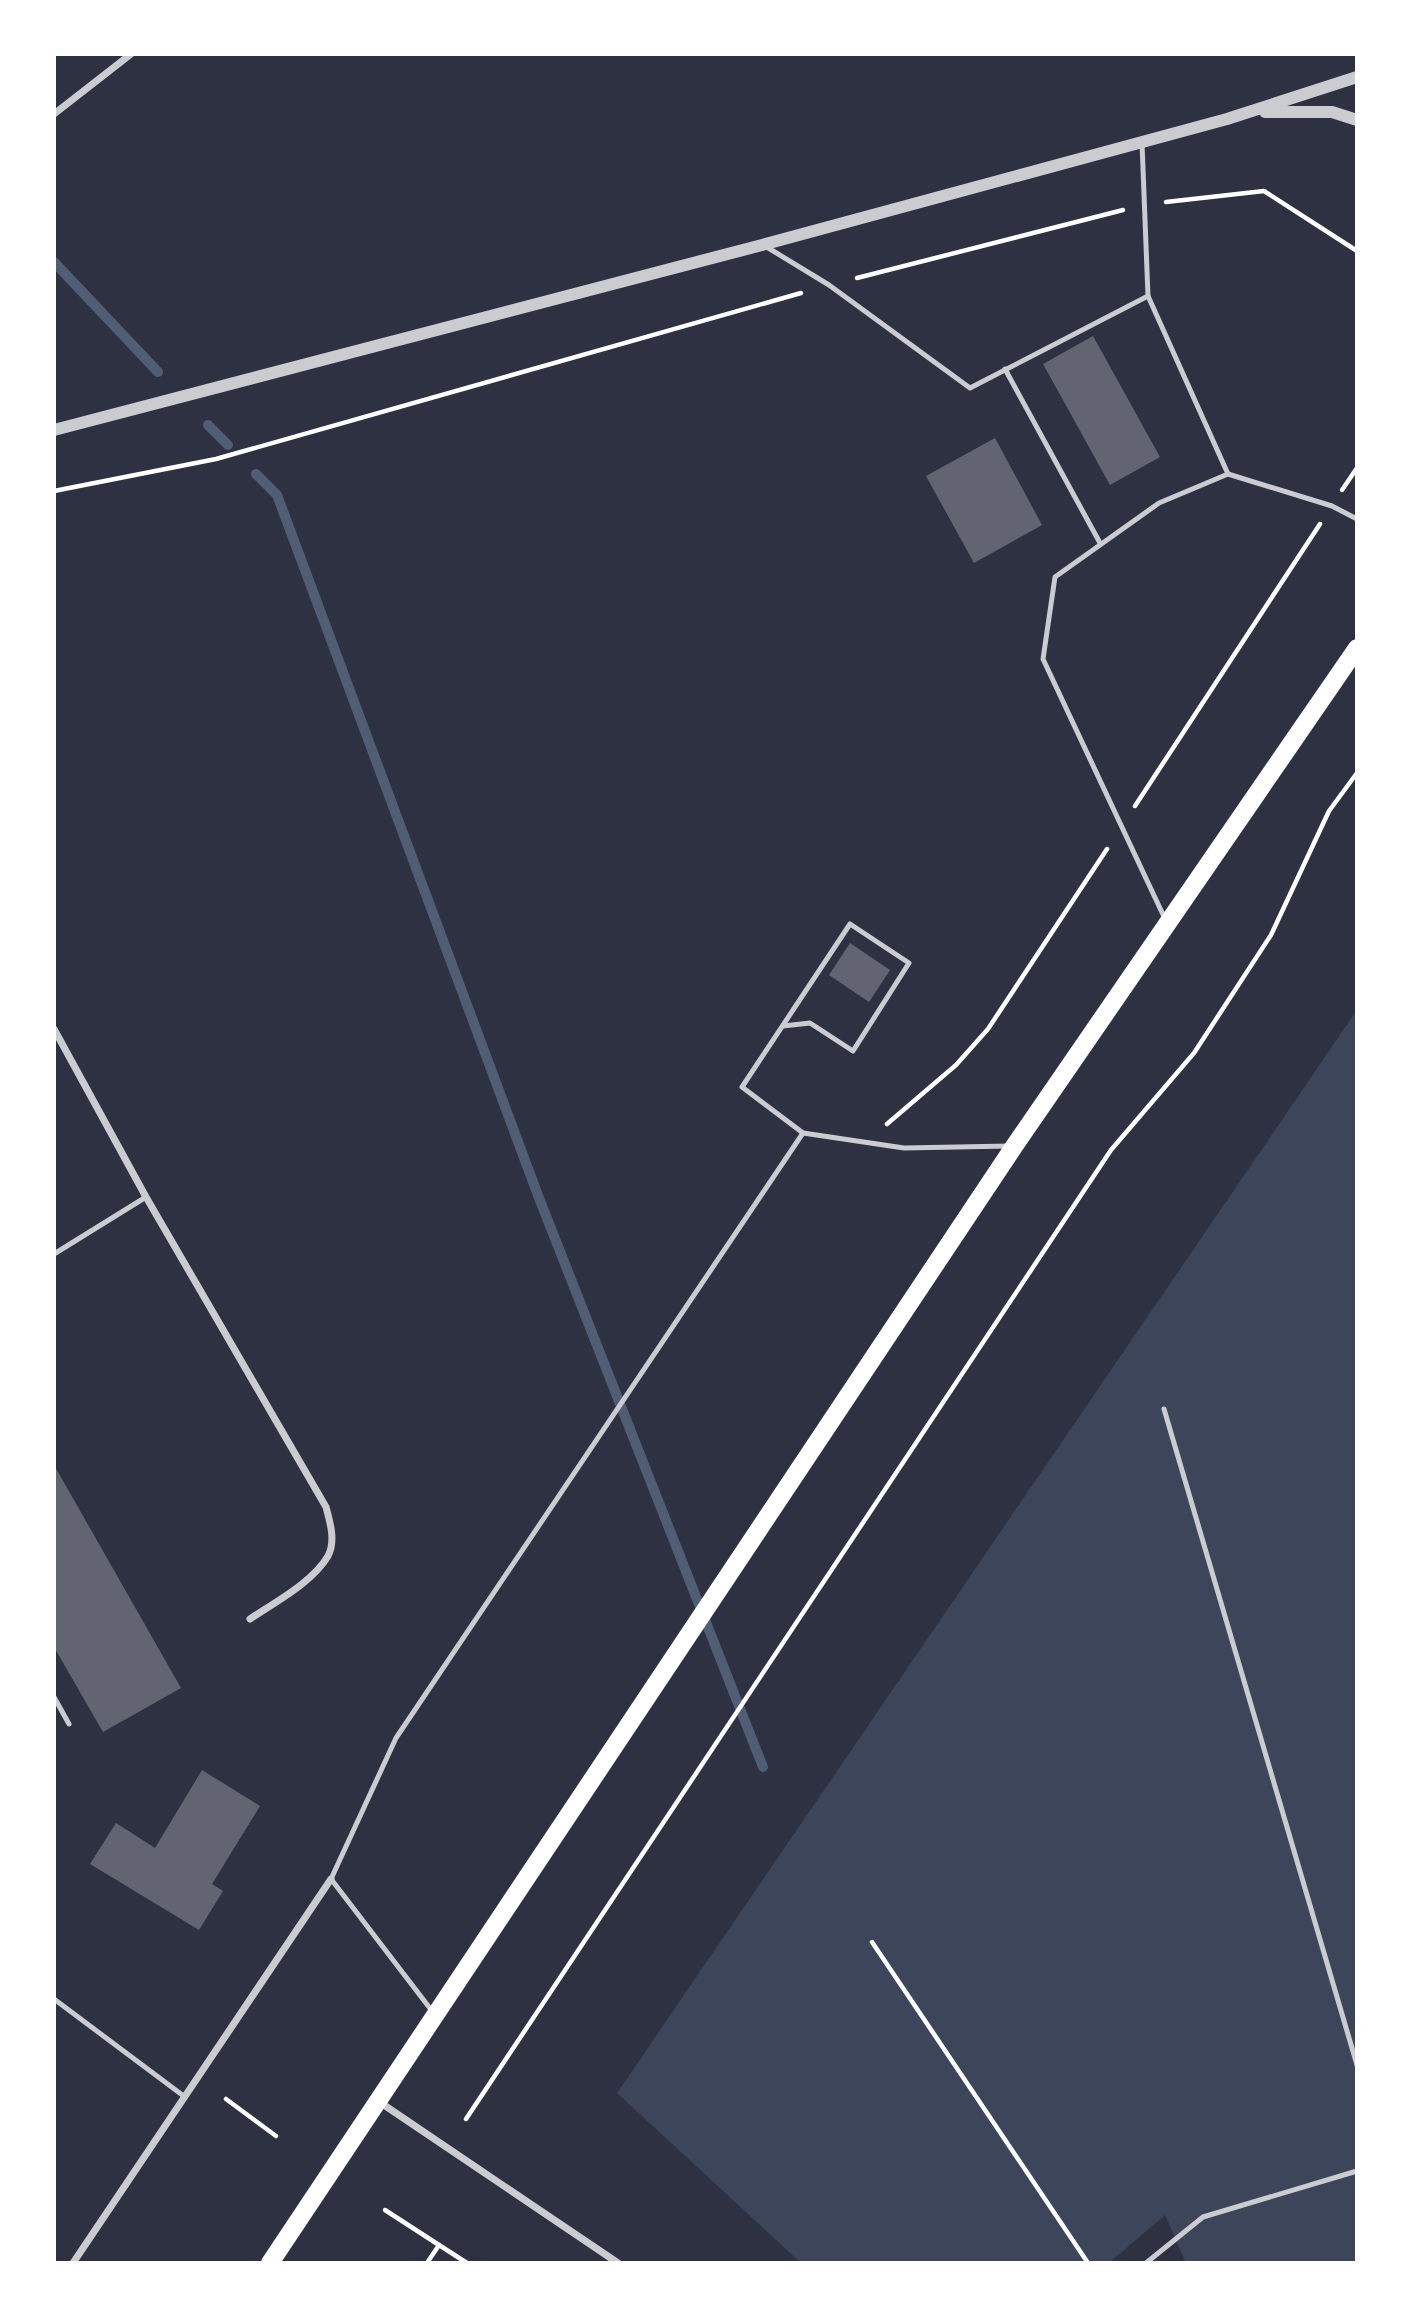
<svg xmlns="http://www.w3.org/2000/svg" width="1411" height="2317" viewBox="0 0 1411 2317" font-family="'Fira Sans Condensed',sans-serif">
<style>
.green{fill:#3c4559}
.lines{fill:none;stroke-linecap:round;stroke-linejoin:round}
.stream{stroke:#4f5d75;stroke-width:10}
.building{fill:#626471}
.path{stroke:#fff;stroke-width:4.5}
.service{stroke:#caccd0;stroke-width:5}
.minor{stroke:#caccd0;stroke-width:7}
.tertiary{stroke:#caccd0;stroke-width:12}
.primary{stroke:#fff;stroke-width:18}
</style>
<rect width="100%" height="100%" fill="#2d3142"/>
<path class="green" d="M1357 1010V2263H1186L1165 2215 1109 2263H801L617 2093Z"/>
<g class="lines">
<g class="stream">
<path d="M54 262 158 372"/>
<path d="M208 425 228 445"/>
<path d="M256 474 277 495 539 1198 763 1767"/>
</g>
</g>
<g class="building">
<path d="M1093 336 1160 457 1110 485 1043 364Z"/>
<path d="M995 438 1042 525 974 563 926 476Z"/>
<path d="M850 943 890 970 869 1002 829 975Z"/>
<path d="M54 1465 181 1688 103 1732 54 1647Z"/>
<path d="M202 1770 260 1806 212 1884 223 1891 199 1930 90 1864 116 1823 155 1848Z"/>
</g>
<g class="lines">
<g class="path">
<path d="M1166 202 1264 191 1357 251"/>
<path d="M857 278 1123 210"/>
<path d="M1342 490 1357 468"/>
<path d="M54 491 216 459 801 293"/>
<path d="M1135 806 1320 524"/>
<path d="M887 1124 956 1065 988 1029 1107 849"/>
<path d="M872 1942 1088 2263"/>
<path d="M226 2099 276 2136"/>
<path d="M466 2119 1111 1150 1194 1053 1271 935 1329 811 1357 773"/>
<path d="M385 2210 439 2245 427 2263"/>
<path d="M439 2245 467 2263"/>
</g>
<g class="service">
<path d="M765 246 829 285 970 388 1148 296 1142 143"/>
<path d="M1148 296 1228 474"/>
<path d="M1005 369 1100 543"/>
<path d="M1166 921 1043 659 1055 577 1159 503 1228 474 1332 506 1357 519"/>
<path d="M783 1026 810 1023 853 1051 909 963 850 924 742 1087 803 1133"/>
<path d="M54 1254 146 1197"/>
<path d="M1164 1409 1357 2065"/>
<path d="M54 1697 69 1724"/>
<path d="M54 1999 185 2097"/>
<path d="M432 2011 331 1879 396 1738 803 1133 904 1148 1009 1146"/>
<path d="M1146 2263 1203 2217 1357 2171"/>
</g>
<g class="minor">
<path d="M54 114 131 54"/>
<path d="M54 1029 146 1197 326 1507C330 1522 336 1541 328 1556 313 1582 275 1602 250 1619"/>
<path d="M378 2101 618 2263"/>
<path d="M73 2263 331 1879"/>
</g>
<g class="tertiary">
<path d="M1265 112H1332L1357 120"/>
<path d="M54 430 762 245 1227 119 1357 77"/>
</g>
<path class="primary" d="M270 2263 1015 1145 1357 648"/>
</g>
<rect width="1411" height="2317" fill="none" stroke="#ffffff" stroke-width="112"/>
</svg>
